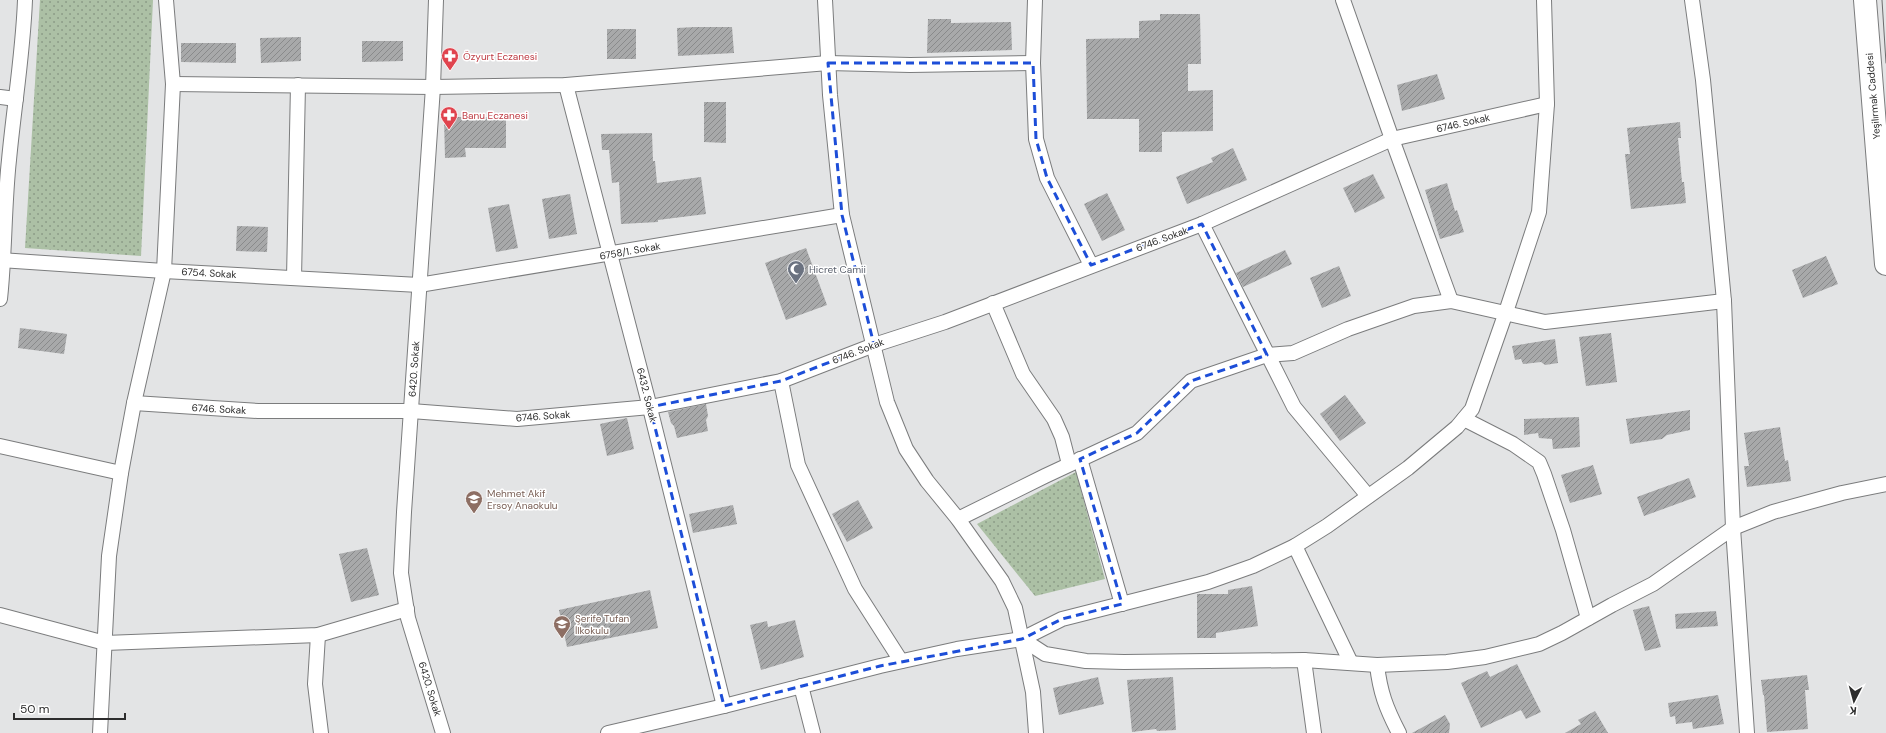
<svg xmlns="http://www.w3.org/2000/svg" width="1886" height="733" viewBox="0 0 1886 733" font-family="'DM Sans',sans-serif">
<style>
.park{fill:url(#park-dots)}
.building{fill:url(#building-hatch)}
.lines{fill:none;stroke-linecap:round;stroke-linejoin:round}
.minor-casing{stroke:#7b7c7d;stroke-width:16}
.primary-casing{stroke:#7b7c7d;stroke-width:24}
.minor{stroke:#fff;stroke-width:14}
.primary{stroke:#fff;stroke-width:22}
.tram{stroke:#6d6d6e;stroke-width:1}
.marked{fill:none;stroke:#1d4ed8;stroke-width:3;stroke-dasharray:8 5;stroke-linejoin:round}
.labels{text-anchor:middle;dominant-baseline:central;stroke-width:3;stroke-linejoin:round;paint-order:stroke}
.health-label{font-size:10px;fill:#be3a42;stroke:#fff;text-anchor:start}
.street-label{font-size:10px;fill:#2d2d2d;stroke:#fff}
.worship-label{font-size:10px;fill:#5b616d;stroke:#fff;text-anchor:start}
.education-label{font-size:10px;fill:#785e54;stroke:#fff;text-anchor:start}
</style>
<defs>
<pattern id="park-dots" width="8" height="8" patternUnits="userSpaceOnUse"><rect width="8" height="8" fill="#acc0a5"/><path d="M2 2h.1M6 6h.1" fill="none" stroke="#8c9c87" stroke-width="1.8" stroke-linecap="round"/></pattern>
<pattern id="building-hatch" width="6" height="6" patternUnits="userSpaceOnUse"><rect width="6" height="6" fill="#a8a9aa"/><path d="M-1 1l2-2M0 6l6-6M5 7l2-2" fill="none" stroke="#898a8b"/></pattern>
</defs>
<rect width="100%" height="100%" fill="#e3e4e5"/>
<g class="park">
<path d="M40 0H153L141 256 25 248Z"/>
<path d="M1076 472 1105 579 1035 596 977 524Z"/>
</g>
<g class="building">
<path d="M1160 14H1200L1201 64H1188V91L1213 90V131L1162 132V152H1139V119H1087L1086 39 1139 38V21L1160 20Z"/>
<path d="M928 19H951V23L1011 22 1012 50 927 53Z"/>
<path d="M695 27H732L734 53 678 56 677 28Z"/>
<rect x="607" y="29" width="29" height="30"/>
<path d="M301 37V61L261 63 260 38Z"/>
<path d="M362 41H403V61L362 62Z"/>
<path d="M181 43H236V63L181 62Z"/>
<path d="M1437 74 1445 99 1402 111 1397 85Z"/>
<path d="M704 102H726V143L704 142Z"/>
<path d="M444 117H506V148H465L466 157 445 158Z"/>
<path d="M1680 122 1681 138H1678L1682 182H1684L1686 203 1631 209 1625 154H1630L1627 128Z"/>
<path d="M652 133 653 161H655L657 183 701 177 706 214 658 220V222L621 224 619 182 612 183 609 150H602L601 134Z"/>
<path d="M1233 148 1247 180 1187 204 1176 177 1213 162 1211 158Z"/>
<path d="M1373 174 1385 198 1355 213 1343 188Z"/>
<path d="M1447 183 1455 211 1457 210 1464 232 1440 239 1425 190Z"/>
<path d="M1107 193 1125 230 1102 241 1084 204Z"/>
<path d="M570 194 577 234 549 239 542 199Z"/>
<path d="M509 204 518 248 496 252 488 208Z"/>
<path d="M237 226 268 227 267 252 236 251Z"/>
<path d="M806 248 827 305 786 320 765 263Z"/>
<path d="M1285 250 1292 264 1243 287 1236 273Z"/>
<path d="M1826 256 1838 284 1803 298 1792 270Z"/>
<path d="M1339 266 1351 296 1322 308 1310 278Z"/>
<path d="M20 328 67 334 64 354 18 348Z"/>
<path d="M1611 333 1617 382 1586 386 1579 337Z"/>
<path d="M1555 339 1558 363 1545 365 1541 362 1523 364 1521 359 1515 360 1512 346Z"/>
<path d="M1345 395 1366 423 1340 441 1320 414Z"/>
<path d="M706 404 708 416 706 420 708 431 677 438 674 426 671 423 668 412Z"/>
<path d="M1690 410V430L1667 435 1662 439 1630 444 1626 419Z"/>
<path d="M1579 417 1580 447 1553 449 1552 439 1539 438 1538 433 1524 435V419Z"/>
<path d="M627 418 634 449 607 456 600 424Z"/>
<path d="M1780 427 1785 461 1788 460 1791 481 1747 487 1744 466H1749L1744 433Z"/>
<path d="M1593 465 1602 494 1570 503 1561 475Z"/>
<path d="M1689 478 1696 497 1644 516 1637 497Z"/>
<path d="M858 500 873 528 847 542 832 514Z"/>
<path d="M733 505 737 524 693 533 689 514Z"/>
<path d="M367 548 379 595 351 602 339 554Z"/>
<path d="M1252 586 1258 626 1216 633V638H1197V594H1228V590Z"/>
<path d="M650 590 658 628 567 647 559 610Z"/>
<path d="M1649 606 1661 647 1645 651 1633 610Z"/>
<path d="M1716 611 1718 626 1676 629 1675 614Z"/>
<path d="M795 620 804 657 761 670 750 625 767 621 768 627Z"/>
<path d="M1517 664 1541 712 1526 719 1521 710 1481 728 1461 683 1487 671 1490 677Z"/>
<path d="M1807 675 1809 690H1805L1808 729 1767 732 1764 695H1763L1761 680Z"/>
<path d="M1098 677 1104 704 1059 715 1053 688Z"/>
<path d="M1173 677 1176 730 1157 731 1156 729 1132 732 1127 680Z"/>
<path d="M1718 695 1724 724 1693 729 1692 722 1676 724 1675 716 1670 717 1668 703Z"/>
<path d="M1595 711 1608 733H1565L1581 724 1578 720Z"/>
<path d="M1445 715 1450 724 1449 733H1412Z"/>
</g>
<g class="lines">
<g class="minor-casing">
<g id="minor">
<path d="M436 0 433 87 404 512 401 573 408 618 443 733"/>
<path d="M825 0 830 95 842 215 887 402 906 449 927 481 958 519 1002 581 1015 608 1033 692 1036 733"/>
<path d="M1035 0 1033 63 1036 139 1047 178 1091 265"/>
<path d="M1343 0 1392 139 1451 301"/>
<path d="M1692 0 1703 80 1724 301 1733 528 1747 733"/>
<path d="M173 84 433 87 566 85 828 63 910 65 1033 63"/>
<path d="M566 85 647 396 724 706"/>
<path d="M0 97 16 99"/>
<path d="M1202 224 1294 407 1368 496"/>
<path d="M0 260 164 271 419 285 842 215"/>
<path d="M294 278 298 85"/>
<path d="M0 299C5 253 4 206 9 160 14 106 23 54 25 0"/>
<path d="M993 303 1023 374 1054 419 1062 437 1069 464"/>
<path d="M781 381 798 465 855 589 901 661"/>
<path d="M134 403 258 411H411L517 419 650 407 781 381 874 345 945 322 1202 224 1392 139 1547 104"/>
<path d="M1464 419 1513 444 1539 462 1544 474 1563 530 1588 618"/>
<path d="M0 446 121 473"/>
<path d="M1080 459 1122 604"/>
<path d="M958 519 1045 476 1137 433 1191 381 1267 355 1293 353 1348 329 1414 306 1451 301 1545 322 1724 301"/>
<path d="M1295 546 1351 663"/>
<path d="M0 615 105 643 318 635 407 609"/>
<path d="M318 635 315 684 321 733"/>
<path d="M1022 639 1045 654 1086 661 1124 662 1304 660 1377 665 1447 662 1485 657 1539 644 1562 633 1612 605 1653 584 1733 528 1773 512 1842 493 1886 484"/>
<path d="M1304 660 1314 733"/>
<path d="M1377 665C1380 692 1386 708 1399 733"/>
<path d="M801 686 813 733"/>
<path d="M100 733 109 556 121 473 134 403 164 271 173 84 166 0"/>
<path d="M608 733 724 706 880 666 957 649 1022 639 1062 619 1208 582 1253 566 1295 546 1327 526 1408 468 1457 427 1472 409 1506 312 1539 212 1547 104 1544 0"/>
</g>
</g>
<g class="primary-casing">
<path id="primary" d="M1865 0 1886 264"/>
</g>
<use href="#minor" class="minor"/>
<use href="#primary" class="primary"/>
<path class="tram" d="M1882 0 1886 63"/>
</g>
<path class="marked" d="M828 63H1033L1036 139 1047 178 1091 265 1202 224 1267 355 1191 381 1137 433 1080 459 1122 604 1062 619 1022 639 880 666 724 706 650 407 781 381 874 345 842 215Z"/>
<defs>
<g id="pharmacy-pin" transform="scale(0.9)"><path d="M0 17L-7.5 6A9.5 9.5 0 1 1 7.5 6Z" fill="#e0444e" stroke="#fff"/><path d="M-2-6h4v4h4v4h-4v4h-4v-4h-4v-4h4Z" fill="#fff"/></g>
<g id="mosque-pin" transform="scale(0.9)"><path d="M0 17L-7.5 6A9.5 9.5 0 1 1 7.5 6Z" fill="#6b7280" stroke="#fff"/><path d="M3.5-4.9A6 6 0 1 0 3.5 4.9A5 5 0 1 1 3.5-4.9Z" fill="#fff"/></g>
<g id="school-pin" transform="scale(0.9)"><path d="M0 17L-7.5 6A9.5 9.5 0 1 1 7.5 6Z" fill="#8d6e63" stroke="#fff"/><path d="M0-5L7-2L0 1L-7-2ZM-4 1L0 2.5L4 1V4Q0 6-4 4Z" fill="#fff"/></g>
</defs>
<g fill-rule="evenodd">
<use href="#pharmacy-pin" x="450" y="56"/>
<use href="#pharmacy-pin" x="449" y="115"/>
<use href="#mosque-pin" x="796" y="269"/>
<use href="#school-pin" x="474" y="499"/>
<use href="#school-pin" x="562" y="624"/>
</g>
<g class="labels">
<g class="health-label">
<text x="463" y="56">Özyurt Eczanesi</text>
<text x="462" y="115">Banu Eczanesi</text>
</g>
<g class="street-label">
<text transform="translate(1873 96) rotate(-95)">Yeşilırmak Caddesi</text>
<text transform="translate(1463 123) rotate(-13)">6746. Sokak</text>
<text transform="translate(1162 239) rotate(-20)">6746. Sokak</text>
<text transform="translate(630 251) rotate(-10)">6758/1. Sokak</text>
<text transform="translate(209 273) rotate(3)">6754. Sokak</text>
<text transform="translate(858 351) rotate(-21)">6746. Sokak</text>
<text transform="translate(414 369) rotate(-86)">6420. Sokak</text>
<text transform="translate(647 395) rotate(76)">6432. Sokak</text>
<text transform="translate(219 409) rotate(3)">6746. Sokak</text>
<text transform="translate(543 416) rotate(-4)">6746. Sokak</text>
<text transform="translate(430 689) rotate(73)">6420. Sokak</text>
</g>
<g class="worship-label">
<text x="809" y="269">Hicret Camii</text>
</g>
<g class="education-label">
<text x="487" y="493">Mehmet Akif<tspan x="487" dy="12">Ersoy Anaokulu</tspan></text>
<text x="575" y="618">Şerife Tufan<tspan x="575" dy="12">İlkokulu</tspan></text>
</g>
</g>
<g transform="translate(1854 701) rotate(186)" stroke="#ffffff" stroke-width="3" paint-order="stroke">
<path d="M0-3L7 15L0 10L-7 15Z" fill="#2d2d2d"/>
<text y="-6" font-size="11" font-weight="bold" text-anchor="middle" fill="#2d2d2d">K</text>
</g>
<path d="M14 713v6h111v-6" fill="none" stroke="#2d2d2d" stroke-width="2"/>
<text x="20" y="713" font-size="12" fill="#2d2d2d" stroke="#ffffff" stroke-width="3" paint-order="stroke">50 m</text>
</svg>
